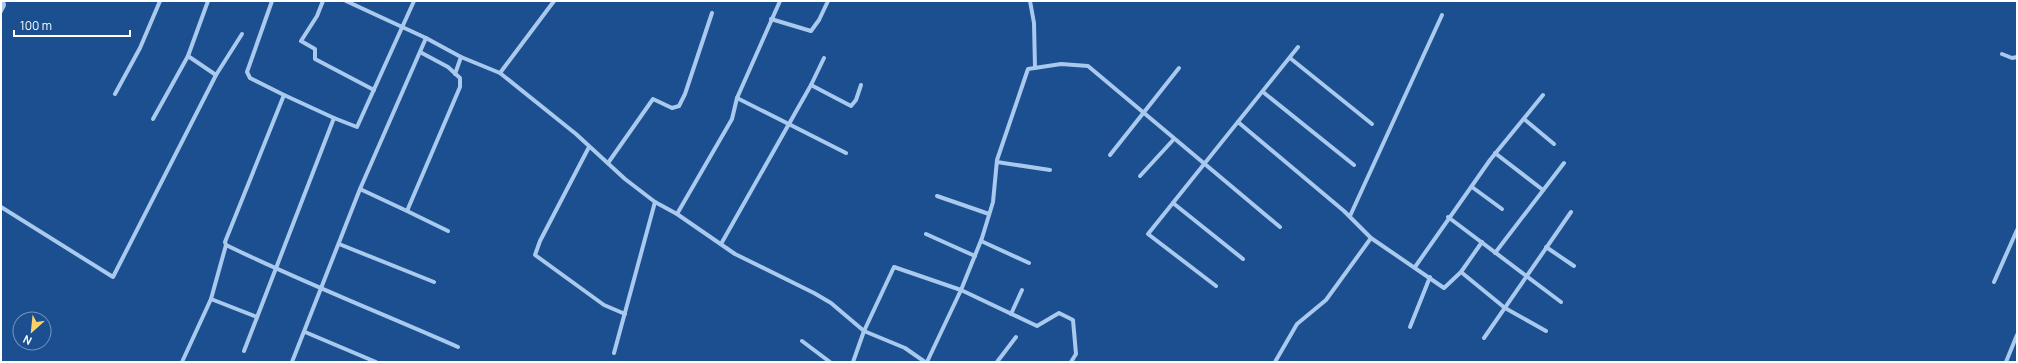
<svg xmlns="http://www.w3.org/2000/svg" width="2018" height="363" viewBox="0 0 2018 363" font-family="Manrope,sans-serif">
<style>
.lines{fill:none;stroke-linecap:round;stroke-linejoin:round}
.street{stroke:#a9c9ee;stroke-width:4}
</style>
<rect width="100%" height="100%" fill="#1b4f8f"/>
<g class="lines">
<g class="street">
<path d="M272 1 247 72 250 78 284 95"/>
<path d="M323 1 317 16 301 41 315 49V59L374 90"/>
<path d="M346 1 426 38 461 57 500 73 576 134 625 179 655 202 677 214 735 254 814 293 831 303 864 331 905 348 925 362"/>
<path d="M1030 1 1034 23 1035 68"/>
<path d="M1 11 4 5 3 1"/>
<path d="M771 19 811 31 819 20 828 1"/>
<path d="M2002 54 2012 58 2017 57"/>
<path d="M1290 58 1372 124"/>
<path d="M500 73 554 1"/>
<path d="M455 74 461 57"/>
<path d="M216 75 242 34"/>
<path d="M811 85 851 106 856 100 861 85"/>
<path d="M1263 92 1354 165"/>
<path d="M115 94 140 48 160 1"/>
<path d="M737 98 846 153"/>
<path d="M153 119 188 56"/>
<path d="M1524 119 1554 144"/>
<path d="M1238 122 1344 211 1371 238 1444 288 1461 272 1482 242"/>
<path d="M589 147 540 241 535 255 604 305 625 314"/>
<path d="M1495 153 1543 190"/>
<path d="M1110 155 1179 68"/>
<path d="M997 162 1050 170"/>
<path d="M608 163 653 99 672 108 679 106 685 94 712 13"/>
<path d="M1140 176 1174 139"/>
<path d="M1472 187 1502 209"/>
<path d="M360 189 407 211 460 87V78L448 67 420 52"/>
<path d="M937 196 989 214"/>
<path d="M1173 203 1243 259"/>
<path d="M1 207 113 277 216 75 188 56 208 1"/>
<path d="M407 211 448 231"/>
<path d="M677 214 732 119 737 98 780 1"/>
<path d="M1350 216 1442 15"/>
<path d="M1448 217 1561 302"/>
<path d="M926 234 975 256"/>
<path d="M981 241 1029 263"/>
<path d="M339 244 434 282"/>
<path d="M721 244 811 85 824 58"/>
<path d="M226 245C302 282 381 313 458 347"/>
<path d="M1546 247 1574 266"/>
<path d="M1495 253 1564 163"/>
<path d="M1415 267 1490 160 1543 95"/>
<path d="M1461 272 1505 308 1546 331"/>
<path d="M1994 282 2017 230"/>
<path d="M1216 286 1148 234 1298 47"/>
<path d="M1011 314 1022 290"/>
<path d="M257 317 211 299 226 245 225 242 284 95 334 118"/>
<path d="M1410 327 1430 277"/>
<path d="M305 332 376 362"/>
<path d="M1484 338 1571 212"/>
<path d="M802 341 830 362"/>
<path d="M244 351 334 118 357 127 414 1"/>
<path d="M614 353 655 202"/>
<path d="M182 362 211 299"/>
<path d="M292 362 360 189 426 38"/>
<path d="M853 362 864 331 894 267 961 290 927 362"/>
<path d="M997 362 1016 337"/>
<path d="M1071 362 1076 354 1073 320 1059 313 1037 326 961 290 982 238 993 202 997 160 1028 69 1061 64 1088 66 1280 227"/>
<path d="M1275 362 1297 324 1326 300 1371 238"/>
<path d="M2006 362 2017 335"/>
</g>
</g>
<rect width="2018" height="363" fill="none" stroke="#ffffff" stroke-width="4"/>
<g transform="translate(32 331) rotate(207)"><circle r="19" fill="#1b4f8f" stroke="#7695bc"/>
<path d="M0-3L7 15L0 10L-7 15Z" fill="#ffd166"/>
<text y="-6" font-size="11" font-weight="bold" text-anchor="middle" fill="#ffffff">N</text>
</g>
<path d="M14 30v6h116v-6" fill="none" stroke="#ffffff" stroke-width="2"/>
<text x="20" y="30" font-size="12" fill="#ffffff" stroke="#1b4f8f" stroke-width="3" paint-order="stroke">100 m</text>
</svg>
